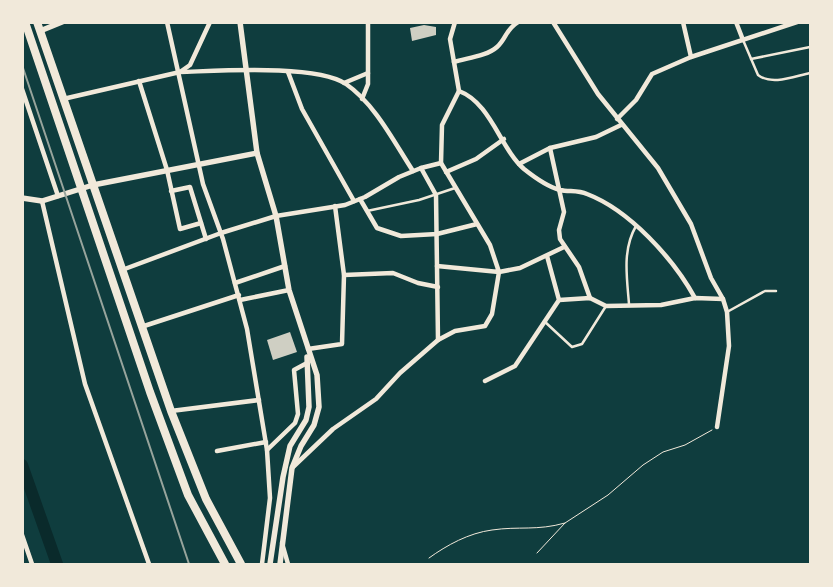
<svg xmlns="http://www.w3.org/2000/svg" width="833" height="587" viewBox="0 0 833 587" font-family="Spectral,serif">
<style>
.lines{fill:none;stroke-linecap:round;stroke-linejoin:round}
.river{stroke:#0a2a2b;stroke-width:12}
.building{fill:#cfcfc3}
.path{stroke:#f1e9da;stroke-width:1}
.service{stroke:#f1e9da;stroke-width:2.5}
.minor{stroke:#f1e9da;stroke-width:4.5}
.tertiary{stroke:#f1e9da;stroke-width:5.5}
.trunk{stroke:#f1e9da;stroke-width:8}
.rail{stroke:#97a49c;stroke-width:2}
</style>
<rect width="100%" height="100%" fill="#0f3d3e"/>
<g class="lines">
<path class="river" d="M22 465 57 564"/>
</g>
<g class="building">
<path d="M424 25 436 27V35L412 41 410 28Z"/>
<path d="M290 332 297 352 273 360 267 340Z"/>
</g>
<g class="lines">
<g class="path">
<path d="M537 553 565 523 608 495 643 465 663 452 685 445 712 430"/>
<path d="M429 558C447 545 469 533 492 530 519 526 537 531 565 523"/>
</g>
<g class="service">
<path d="M743 40 758 75C772 86 795 76 810 73"/>
<path d="M751 59 810 47"/>
<path d="M367 211 419 200 455 188"/>
<path d="M629 304C627 278 622 250 636 226"/>
<path d="M727 312 765 291H776"/>
<path d="M544 321 572 347 582 344 606 306"/>
</g>
<g class="minor">
<path d="M167 22 203 184 223 239 247 329 267 450 270 498 262 564"/>
<path d="M553 22 598 94 658 168 691 224 711 278 723 299 727 312 729 346 717 427"/>
<path d="M683 22 691 57 797 22"/>
<path d="M736 22 743 40"/>
<path d="M454 62C467 58 487 56 497 47 506 39 506 29 518 22"/>
<path d="M180 72C218 71 316 64 346 84 375 104 394 142 413 171"/>
<path d="M288 72 302 109 354 201"/>
<path d="M139 81 167 170 180 229 201 223"/>
<path d="M344 83 368 73"/>
<path d="M22 89 58 196"/>
<path d="M459 91C491 103 500 148 524 169 534 177 548 187 560 190 569 192 578 190 587 194 629 210 673 258 695 298"/>
<path d="M63 99 180 72 190 65 210 22"/>
<path d="M362 99 368 84V22"/>
<path d="M617 119 636 100 652 74 691 57"/>
<path d="M550 148 564 212 559 230 560 239 579 267 590 298"/>
<path d="M519 164 550 148 596 137 621 125"/>
<path d="M421 168 436 195 438 340"/>
<path d="M446 172 476 159 504 139"/>
<path d="M171 191 190 187 206 239"/>
<path d="M360 199 377 228 401 236 437 234 477 224"/>
<path d="M42 201 85 384 149 564"/>
<path d="M437 266 499 272 490 245 441 163 442 125 459 91 450 39 455 22"/>
<path d="M122 270 221 233 276 216 345 205 365 197 399 177 421 168 441 163"/>
<path d="M344 275 393 273 418 283 438 287"/>
<path d="M235 283 285 266"/>
<path d="M240 300 289 290"/>
<path d="M559 300 590 298 606 306 661 305 695 298 723 299"/>
<path d="M141 327 239 295"/>
<path d="M308 349 342 344 344 275 335 206"/>
<path d="M485 381 515 366 559 300 547 256"/>
<path d="M171 411 259 400"/>
<path d="M267 450 295 423 298 414 294 370 307 363"/>
<path d="M217 451 266 442"/>
<path d="M293 467 333 429 376 399 400 373 438 340 455 331 485 326 492 314 499 272 520 268 564 247"/>
<path d="M22 535 32 564"/>
<path d="M282 543 288 564"/>
</g>
<g class="tertiary">
<path d="M240 22 257 153 276 216 289 290 317 375 319 407 314 425 301 446 292 468 280 564"/>
<path d="M40 31 62 22"/>
<path d="M22 198 42 201 93 185 257 153"/>
<path d="M270 564 283 477 290 446 306 420 309 407 307 357"/>
</g>
<g class="trunk">
<path d="M25 22 150 392 188 495 225 564"/>
<path d="M37 22 171 411 206 499 241 564"/>
</g>
<path class="rail" d="M22 65 189 564"/>
</g>
<rect width="833" height="587" fill="none" stroke="#f1e9da" stroke-width="48"/>
</svg>
